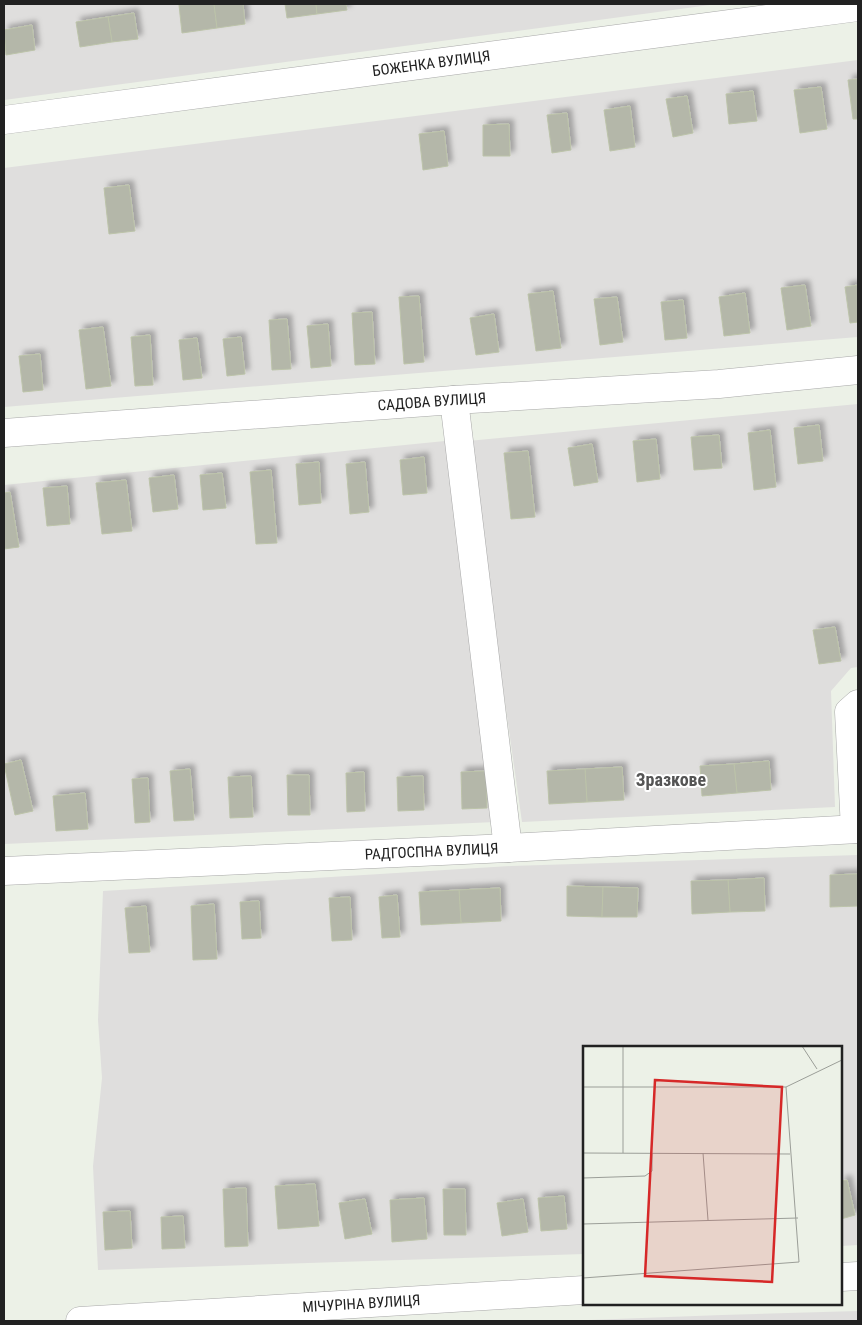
<svg xmlns="http://www.w3.org/2000/svg" width="862" height="1325" viewBox="0 0 862 1325" font-family="'Roboto Condensed',sans-serif">
<style>
.residential{fill:#dfdedd}
.building{fill:#b4b7a9;stroke:#bcc3a9;filter:url(#shadow)}
.lines{fill:none;stroke-linecap:round;stroke-linejoin:round}
.minor-casing{stroke:#a8a8a8;stroke-width:29}
.minor{stroke:#fff;stroke-width:28}
.labels{text-anchor:middle;dominant-baseline:central;stroke-width:4;stroke-linejoin:round;paint-order:stroke}
.street-label{font-size:15px;fill:#212121;stroke:#fff}
.quarter-label{font-size:18px;font-weight:bold;fill:#545454;stroke:#fff}
.inset-road{fill:none;stroke:#9b9e98;stroke-width:1}
.view{fill:#d62828;fill-opacity:0.15;stroke:#d62828;stroke-width:2.5}
.inset-edge{fill:none;stroke:#212121;stroke-width:2.5}
</style>
<defs>
<filter id="shadow"><feDropShadow dx="4.5" dy="-4.5" stdDeviation="2.5" flood-color="#0004"/></filter>
</defs>
<rect width="100%" height="100%" fill="#ecf1e7"/>
<g class="residential">
<path d="M4 4H717L4 100Z"/>
<path d="M858 60V337L4 407V168Z"/>
<path d="M858 404V667L851 668 831 691 835 807 522 822 468 441Z"/>
<path d="M445 441 495 822 4 844V485Z"/>
<path d="M858 855V1245L841 1246V1048H584V1254L98 1270 93 1166 102 1078 98 1020 103 891 511 866Z"/>
<path d="M858 1311V1321H562L722 1315Z"/>
</g>
<g class="building">
<path d="M191 4H214L217 28 182 33 179 5Z"/>
<path d="M214 4H243L245 24 217 28Z"/>
<path d="M285 4H316L317 14 287 18Z"/>
<path d="M316 4H346L347 10 317 14Z"/>
<path d="M134 13 138 39 112 42 108 17Z"/>
<path d="M108 17 112 42 80 47 76 22Z"/>
<path d="M32 25 35 50 6 55 4 30Z"/>
<path d="M858 79V119H853L848 80Z"/>
<path d="M821 87 827 129 800 133 794 90Z"/>
<path d="M753 91 757 121 729 124 726 94Z"/>
<path d="M687 96 693 133 673 137 666 99Z"/>
<path d="M630 106 635 147 610 151 604 110Z"/>
<path d="M567 113 571 150 552 153 547 115Z"/>
<path d="M509 124 510 156H483V125Z"/>
<path d="M444 131 448 166 423 170 419 134Z"/>
<path d="M129 185 135 231 109 234 104 188Z"/>
<path d="M805 285 811 326 787 330 781 288Z"/>
<path d="M858 285V322L850 323 845 287Z"/>
<path d="M553 291 561 348 536 351 528 294Z"/>
<path d="M745 293 750 333 724 336 719 297Z"/>
<path d="M419 296 424 362 404 364 399 297Z"/>
<path d="M617 297 623 342 600 345 594 299Z"/>
<path d="M683 300 687 338 665 340 661 302Z"/>
<path d="M372 312 375 364 355 365 352 313Z"/>
<path d="M494 314 499 352 476 355 470 318Z"/>
<path d="M287 319 291 369 272 370 269 320Z"/>
<path d="M328 324 331 366 311 368 307 326Z"/>
<path d="M103 327 111 386 86 389 79 330Z"/>
<path d="M150 335 153 385 135 386 131 337Z"/>
<path d="M241 337 245 374 227 376 223 339Z"/>
<path d="M197 338 202 378 183 380 179 340Z"/>
<path d="M40 354 43 390 23 392 19 356Z"/>
<path d="M819 425 823 461 798 464 794 428Z"/>
<path d="M770 430 776 487 754 490 748 433Z"/>
<path d="M719 435 722 468 694 470 691 437Z"/>
<path d="M656 439 660 479 637 482 633 441Z"/>
<path d="M592 444 598 482 574 486 568 448Z"/>
<path d="M528 451 535 517 511 519 504 453Z"/>
<path d="M424 457 427 493 403 495 400 460Z"/>
<path d="M319 462 321 503 299 505 296 464Z"/>
<path d="M365 462 369 512 350 514 346 464Z"/>
<path d="M271 470 277 543 256 544 250 472Z"/>
<path d="M222 473 226 508 203 510 200 475Z"/>
<path d="M174 475 178 509 153 512 149 478Z"/>
<path d="M126 480 132 531 102 534 96 483Z"/>
<path d="M67 486 70 524 47 526 43 488Z"/>
<path d="M10 492 19 547 4 549V493Z"/>
<path d="M835 627 841 661 819 664 813 630Z"/>
<path d="M21 760 33 811 15 815 4 764Z"/>
<path d="M769 761 771 790 737 793 734 764Z"/>
<path d="M734 764 737 793 702 796 700 766Z"/>
<path d="M622 767 624 800 587 802 585 769Z"/>
<path d="M190 769 194 820 174 821 170 771Z"/>
<path d="M585 769 587 802 549 804 547 771Z"/>
<path d="M486 771 487 808 462 809 461 772Z"/>
<path d="M364 772 365 811 347 812 346 773Z"/>
<path d="M287 775H309L310 815H288Z"/>
<path d="M251 776 253 817 230 818 228 777Z"/>
<path d="M423 776 424 810 398 811 397 777Z"/>
<path d="M148 778 150 822 135 823 132 779Z"/>
<path d="M85 793 88 829 56 831 53 796Z"/>
<path d="M858 874V906L830 907V875Z"/>
<path d="M764 878 765 911 730 912 728 880Z"/>
<path d="M728 880 730 912 692 914 691 881Z"/>
<path d="M567 886 603 887 602 917 567 916Z"/>
<path d="M603 887 638 888 637 917H602Z"/>
<path d="M500 888 501 921 461 923 459 890Z"/>
<path d="M459 890 461 923 421 925 419 892Z"/>
<path d="M397 895 400 937 382 938 379 897Z"/>
<path d="M350 897 352 940 332 941 329 898Z"/>
<path d="M259 901 261 938 242 939 240 902Z"/>
<path d="M214 904 217 959 193 960 191 906Z"/>
<path d="M146 906 150 952 129 953 125 908Z"/>
<path d="M847 1180 855 1215 841 1219V1181Z"/>
<path d="M315 1184 319 1226 278 1229 275 1186Z"/>
<path d="M246 1188 248 1246 225 1247 223 1189Z"/>
<path d="M443 1189H465L466 1235H444Z"/>
<path d="M564 1196 567 1229 541 1231 538 1198Z"/>
<path d="M424 1198 427 1239 392 1242 390 1200Z"/>
<path d="M365 1199 372 1234 345 1239 339 1203Z"/>
<path d="M523 1199 528 1232 502 1236 497 1203Z"/>
<path d="M130 1211 132 1248 105 1250 103 1212Z"/>
<path d="M183 1216 185 1248 162 1249 161 1217Z"/>
</g>
<g class="lines">
<g class="minor-casing">
<g id="minor">
<path id="s1" d="M4 120 858 7"/>
<path d="M454 400 508 848"/>
<path id="s2" d="M4 433 454 400 719 384 858 370"/>
<path d="M855 829 849 712 858 704"/>
<path id="s3" d="M4 871 508 848 858 829"/>
<path d="M841 1277 858 1276"/>
<path id="s4" d="M80 1321 584 1290"/>
</g>
</g>
<use href="#minor" class="minor"/>
</g>
<g class="labels">
<g class="street-label">
<text stroke="none"><textPath href="#s1" startOffset="431">БОЖЕНКА ВУЛИЦЯ</textPath></text>
<text stroke="none"><textPath href="#s2" startOffset="429">САДОВА ВУЛИЦЯ</textPath></text>
<text stroke="none"><textPath href="#s3" startOffset="428">РАДГОСПНА ВУЛИЦЯ</textPath></text>
<text stroke="none"><textPath href="#s4" startOffset="282">МІЧУРІНА ВУЛИЦЯ</textPath></text>
</g>
<g class="quarter-label">
<text x="671" y="779">Зразкове</text>
</g>
</g>
<g transform="translate(583 1046)">
<rect width="259" height="259" fill="#ecf1e7"/>
<path class="inset-road" d="M40 0V107M219 0 234 23M0 41H203M0 107 207 108M120 107 125 174M0 132 62 130 69 125V108M0 178 215 172M0 232 216 216 203 41 259 14"/>
<path class="view" d="M72 34 199 41 189 236 62 230Z"/>
<rect width="259" height="259" class="inset-edge"/>
</g>
<rect width="862" height="1325" fill="none" stroke="#212121" stroke-width="10"/>
</svg>
